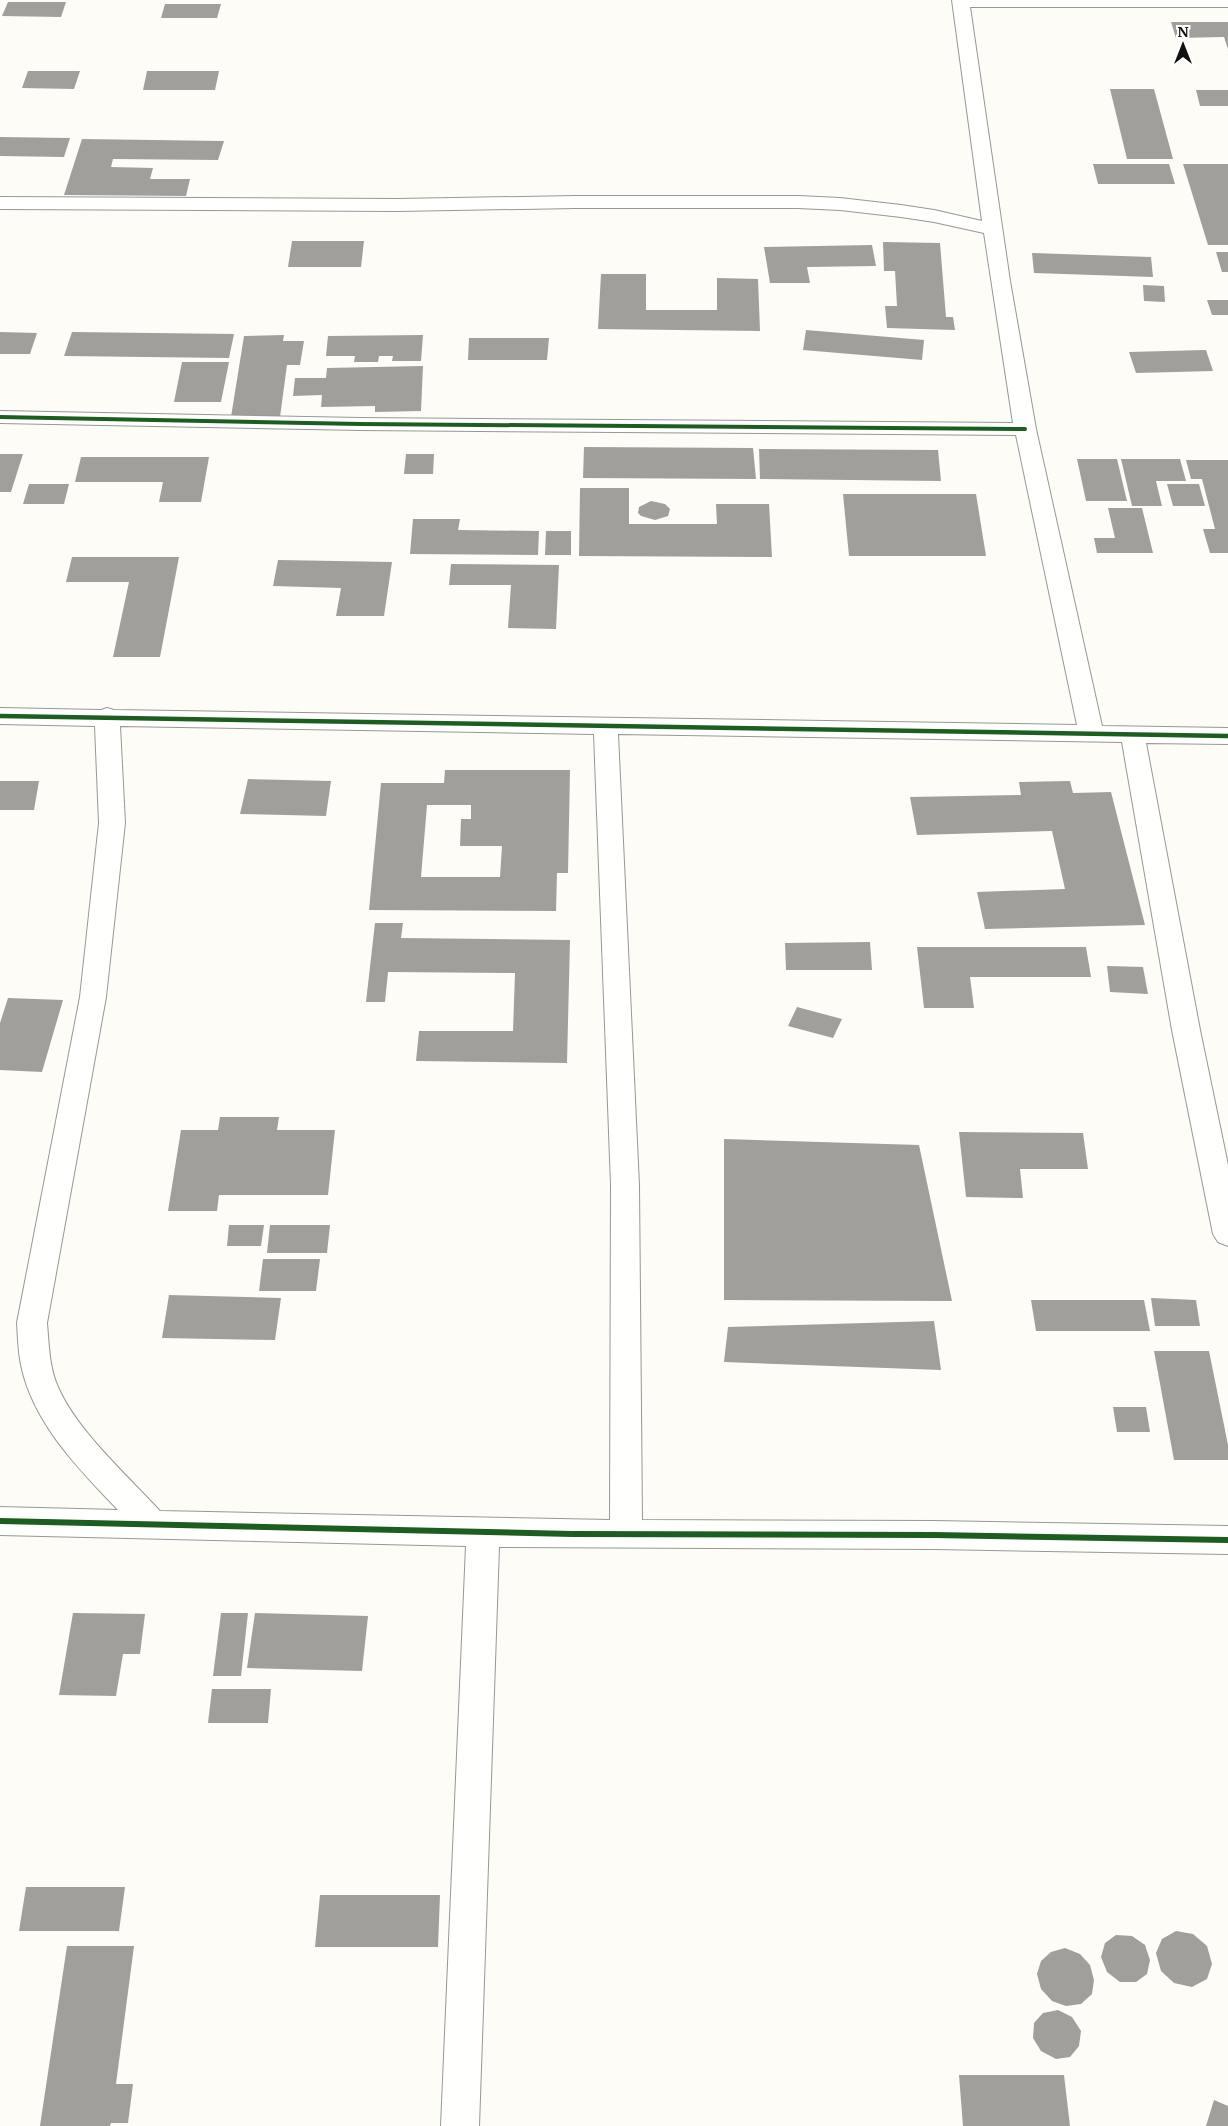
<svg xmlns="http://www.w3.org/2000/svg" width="1228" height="2126" viewBox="0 0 1228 2126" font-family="Merriweather,serif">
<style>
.building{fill:#a19f9c;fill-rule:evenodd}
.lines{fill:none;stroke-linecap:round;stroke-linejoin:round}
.minor-casing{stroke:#979795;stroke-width:2}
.minor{fill:#fffffe;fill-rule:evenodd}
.cycleway-far2-casing{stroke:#fff;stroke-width:6}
.cycleway-far1-casing{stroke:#fff;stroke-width:8}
.cycleway-casing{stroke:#fff;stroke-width:9}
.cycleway-far2{stroke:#1b5e20;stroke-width:4}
.cycleway-far1{stroke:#1b5e20;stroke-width:4.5}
.cycleway{stroke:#1b5e20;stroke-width:6}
</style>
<rect width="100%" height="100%" fill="#fdfcf7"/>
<g class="building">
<path d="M8 2H66L61 17 2 16Z"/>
<path d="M165 4H221L217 18H161Z"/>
<path d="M1171 22H1228V49L1224 37 1176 38Z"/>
<path d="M28 71H80L74 89 22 88Z"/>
<path d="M147 71H219L215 90H143Z"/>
<path d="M1110 89H1154L1173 159H1127Z"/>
<path d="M1196 90H1228V106H1200Z"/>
<path d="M0 137 70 138 64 157 0 156Z"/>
<path d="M82 139 224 141 218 160 113 159 111 167 153 168 150 179H190L186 196 64 195Z"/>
<path d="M1093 164H1169L1175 184H1098Z"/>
<path d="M1183 164H1228V245H1208Z"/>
<path d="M292 241H364L361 267H288Z"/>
<path d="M883 242 940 243 946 317H953L955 330 887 328 885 306H897L895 271H884Z"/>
<path d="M872 245 876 266 807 267 810 283H770L764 247Z"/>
<path d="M1216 252H1228V272H1222Z"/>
<path d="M1032 253 1151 257 1153 277 1034 273Z"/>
<path d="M601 274H646V310H717V278L758 279 760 331 598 329Z"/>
<path d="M1143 285 1164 286 1165 302 1144 301Z"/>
<path d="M1207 300H1228V315H1212Z"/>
<path d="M806 330 924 340 922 360 803 350Z"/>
<path d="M0 332 37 333 30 354H0Z"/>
<path d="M72 332 234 334 229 358 64 356Z"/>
<path d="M284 335 283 341H304L300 365H287L280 417H231L244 336Z"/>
<path d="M423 335 421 361H392L393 356H379L378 362H354L355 356H326L328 336Z"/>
<path d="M469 338H549L547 360H468Z"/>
<path d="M1206 350 1213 371 1136 373 1129 352Z"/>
<path d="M182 362H229L221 402H174Z"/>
<path d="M423 366 421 411 375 412V406L321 407 322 395 293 396 295 378H326L327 368Z"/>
<path d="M584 447 753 448 756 479 583 478Z"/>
<path d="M759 449 938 450 941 481 760 479Z"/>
<path d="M0 454H23L11 492H0Z"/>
<path d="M406 454H434L433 474H404Z"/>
<path d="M81 457H209L201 502H159L163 482H75Z"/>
<path d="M1077 459H1117L1127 501H1086Z"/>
<path d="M1121 459H1180L1186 481H1156L1162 506H1132Z"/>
<path d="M1186 460H1228V553H1210L1203 529H1215L1202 479H1191Z"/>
<path d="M29 484H69L64 504H23Z"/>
<path d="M1167 484H1199L1205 506H1173Z"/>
<path d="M580 488H629V524H717L716 504H769L772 557 579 556Z"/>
<path d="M843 494H976L986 556H849Z"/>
<path d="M651 501 665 504 670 509 668 516 655 520 641 516 638 513 639 507Z"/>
<path d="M1108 508H1142L1153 553H1097L1094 538H1115Z"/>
<path d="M413 519H460L458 530 539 531 538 555 410 554Z"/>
<path d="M546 531H571V555H545Z"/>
<path d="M72 557H179L160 657H113L129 582H66Z"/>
<path d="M278 560 392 562 384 616H336L341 588 273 586Z"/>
<path d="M451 564 559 565 556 629 508 628 511 585H449Z"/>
<path d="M445 770H570L568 873H557L556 911 369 910 381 783H444ZM427 805H471V819H461L460 846H502L500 877H421Z"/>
<path d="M248 779 331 781 326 816 240 814Z"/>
<path d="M0 781H39L34 810H0Z"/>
<path d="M1070 781 1073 793 1111 792 1145 925 985 929 977 892 1065 889 1052 831 917 835 910 797 1021 795 1019 782Z"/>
<path d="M375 923H403L401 938 570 940 567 1063 416 1061 419 1031H513L515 973 388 972 385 1002H366Z"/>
<path d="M870 942 872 970H786L785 943Z"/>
<path d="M917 947H1086L1091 977H970L974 1008H924Z"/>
<path d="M1107 966 1143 967 1148 994 1110 992Z"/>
<path d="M8 998 63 1000 42 1072 0 1070V1023Z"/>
<path d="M797 1007 842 1019 833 1038 788 1026Z"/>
<path d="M220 1117H279L277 1130H335L328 1195H219L217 1211H168L181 1130H218Z"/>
<path d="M959 1132 1083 1133 1088 1169H1020L1023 1198 966 1197Z"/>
<path d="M724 1139 919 1145 952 1301 724 1300Z"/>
<path d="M229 1225H264L261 1246H227Z"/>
<path d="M270 1225H330L327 1253H267Z"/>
<path d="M263 1259H320L316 1291H259Z"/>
<path d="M169 1295 281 1298 275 1340 162 1338Z"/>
<path d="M1151 1298 1196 1300 1200 1326H1155Z"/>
<path d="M1031 1300H1144L1150 1331H1036Z"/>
<path d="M934 1321 941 1370 724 1362 728 1327Z"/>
<path d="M1154 1351H1209L1228 1445V1460H1174Z"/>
<path d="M1113 1407H1146L1150 1432H1117Z"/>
<path d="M73 1613 145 1614 140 1654H123L116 1696 59 1695Z"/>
<path d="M221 1613H248L241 1676H213Z"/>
<path d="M255 1613 368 1616 362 1671 247 1668Z"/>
<path d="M212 1689H271L268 1723H208Z"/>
<path d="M26 1887H125L119 1931H19Z"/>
<path d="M320 1895H440L438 1947H315Z"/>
<path d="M1176 1931 1193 1934 1207 1946 1212 1964 1207 1979 1192 1987 1174 1983 1161 1971 1156 1953 1162 1939Z"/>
<path d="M1116 1935 1132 1936 1145 1945 1150 1960 1147 1974 1136 1982H1120L1107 1972 1101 1957 1105 1943Z"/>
<path d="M67 1946H134L116 2084H133L128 2123H111L110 2126H40Z"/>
<path d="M1065 1948 1080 1954 1090 1965 1094 1980 1092 1994 1081 2004 1066 2006 1052 2001 1041 1989 1037 1974 1041 1961 1051 1952Z"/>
<path d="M1058 2010 1072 2017 1081 2031 1079 2046 1070 2057 1056 2059 1041 2051 1033 2038 1034 2023 1043 2013Z"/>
<path d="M959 2075H1064L1070 2126H963Z"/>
<path d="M1214 2100 1228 2106V2126H1206Z"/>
</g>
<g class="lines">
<g class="minor-casing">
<path id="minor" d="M952 0H1228V7H970L1010 281 1036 429 1102 726 1228 728V744L1146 743 1200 1030 1228 1165V1246L1218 1242 1213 1234 1172 1030 1122 742 618 734 639 1185 642 1520 934 1521 1228 1526V1554L934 1549 499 1547 479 2126H441L466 1546 0 1535V1507L118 1510C78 1468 33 1423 21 1365 18 1351 18 1337 17 1323L80 997 99 823 95 726 0 724V708L101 710 107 708 114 710 1077 725 1016 435 360 430 0 423V411L360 418 1013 423 984 233 934 222 901 217 840 210 798 208H576L397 211 0 209V197L397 199 576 196H798L840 198 901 205 934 210 982 221ZM120 726 594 734 611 1185 610 1520 160 1511C127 1475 77 1431 58 1387 49 1367 49 1345 47 1323L106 997 125 823Z"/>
</g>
<use href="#minor" class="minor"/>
<g class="cycleway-far2-casing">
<path id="cycleway-far2" d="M0 417 360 424 1025 429"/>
</g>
<g class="cycleway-far1-casing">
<path id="cycleway-far1" d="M0 716 1228 736"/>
</g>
<g class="cycleway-casing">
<path id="cycleway" d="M0 1521 572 1534 934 1535 1228 1540"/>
</g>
<use href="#cycleway-far2" class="cycleway-far2"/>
<use href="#cycleway-far1" class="cycleway-far1"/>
<use href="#cycleway" class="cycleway"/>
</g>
<g transform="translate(1183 45)" stroke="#ffffff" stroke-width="4" paint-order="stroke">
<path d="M0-4L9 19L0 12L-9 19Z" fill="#111111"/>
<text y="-8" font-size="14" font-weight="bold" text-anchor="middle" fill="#111111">N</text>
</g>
</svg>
